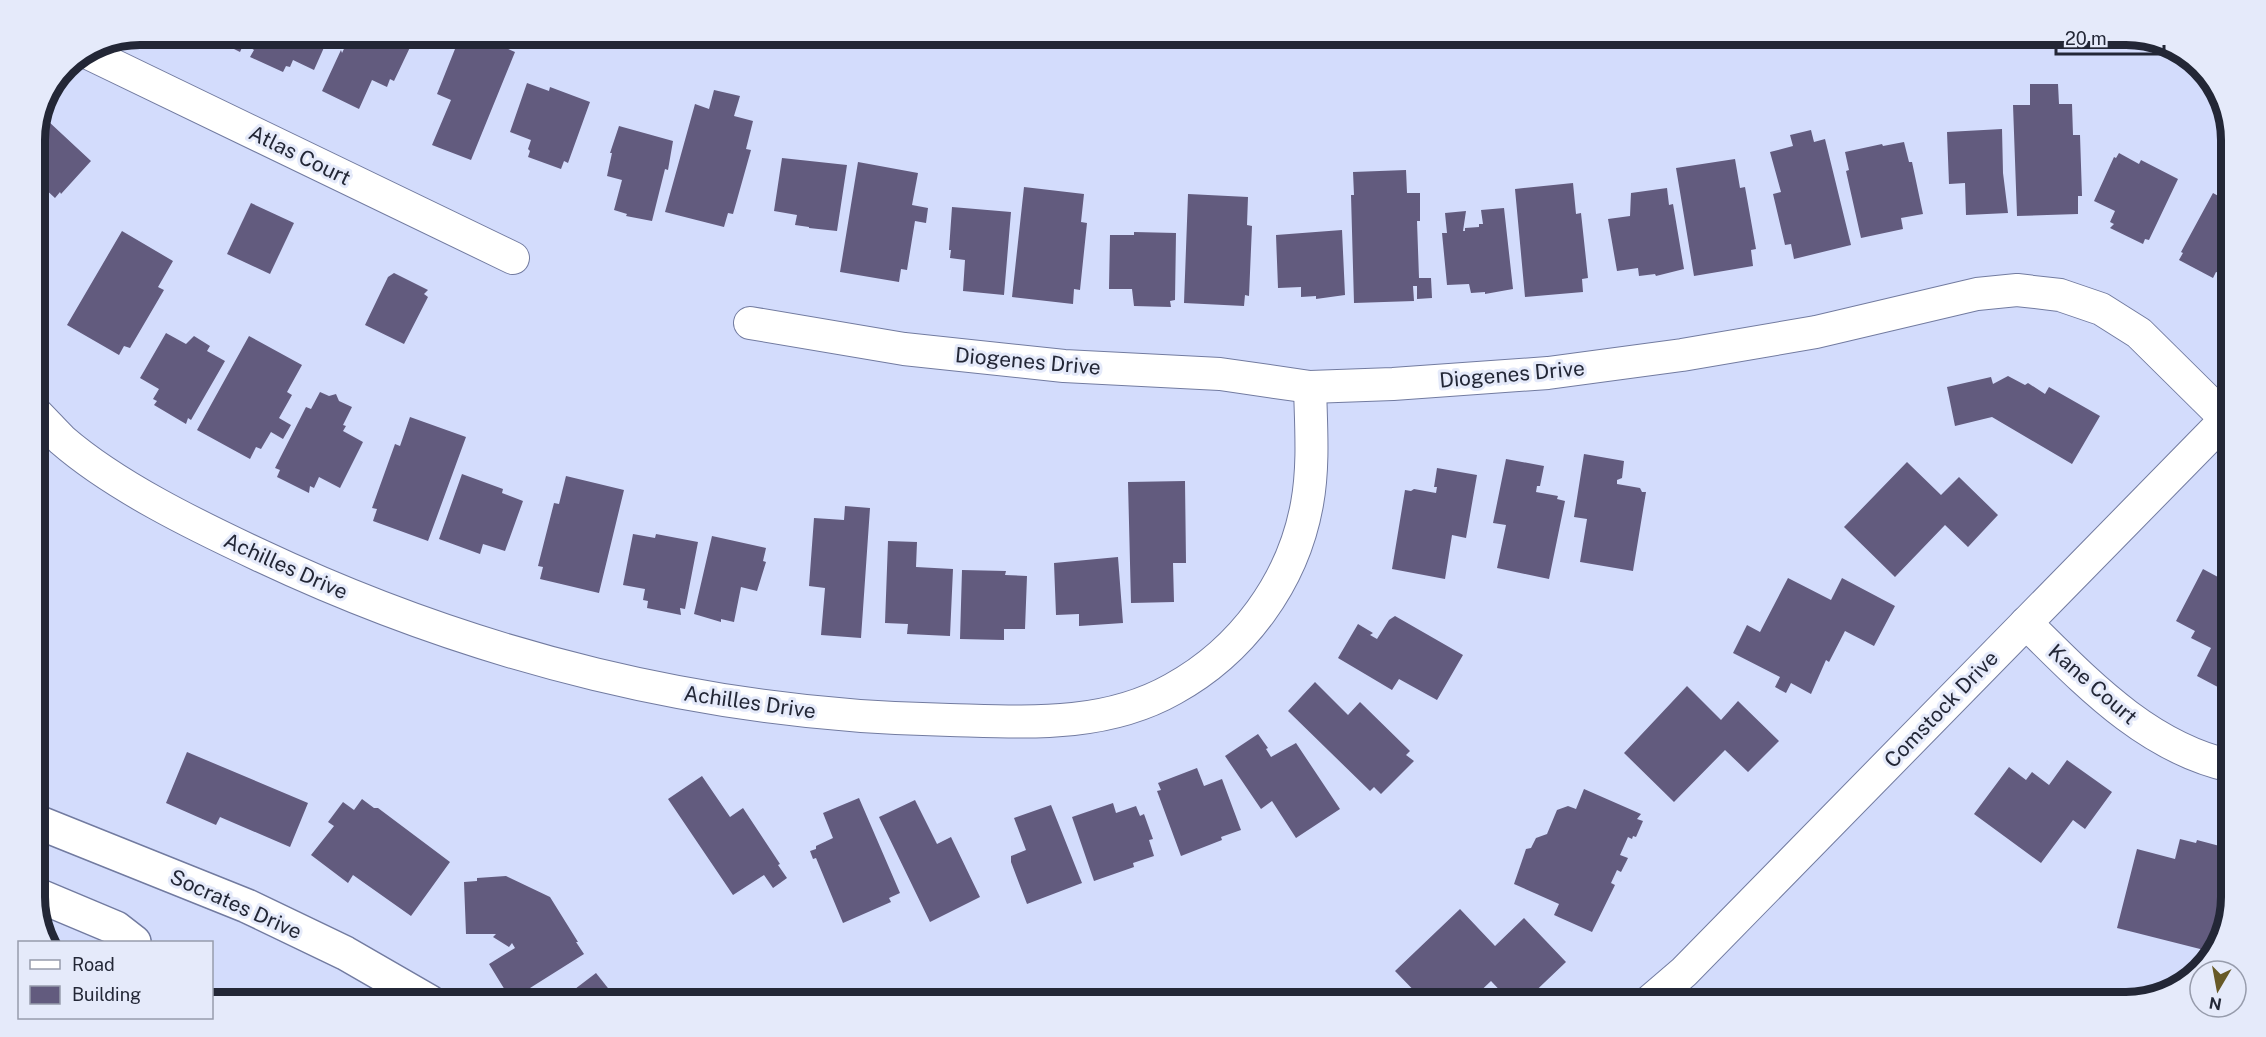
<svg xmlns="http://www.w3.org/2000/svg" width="2266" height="1037" viewBox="0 0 2266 1037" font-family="'Public Sans',sans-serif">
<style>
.building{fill:#625b7e}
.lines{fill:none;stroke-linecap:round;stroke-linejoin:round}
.minor-casing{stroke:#727ba0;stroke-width:34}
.tertiary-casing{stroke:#727ba0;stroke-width:36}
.minor{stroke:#fff;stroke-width:32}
.tertiary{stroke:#fff;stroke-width:33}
.labels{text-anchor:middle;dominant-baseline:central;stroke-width:6;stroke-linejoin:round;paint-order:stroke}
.street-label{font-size:21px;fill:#232736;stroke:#e5eafa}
.rim{fill:none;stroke:#232736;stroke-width:8}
</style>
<rect width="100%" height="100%" fill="#d3dcfc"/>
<g class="building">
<path d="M204 34H248L240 52Z"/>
<path d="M258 34H330L314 70 293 60 290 67 286 66 283 72 250 57 254 50 251 48Z"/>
<path d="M351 34H412L410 39 413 41 394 81 390 79 387 87 372 80 359 109 322 91 341 50 342 53Z"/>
<path d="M461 34H473L515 52 471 160 432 145 451 100 437 94Z"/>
<path d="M527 83 549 91 550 87 590 102 568 163 564 161 561 169 528 157 530 151 528 149 531 140 510 132Z"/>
<path d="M2030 84H2058L2059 104H2072L2073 135H2080L2082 196H2078V214L2017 216 2013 105H2030Z"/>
<path d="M714 90 740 96 734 116 753 121 746 149 751 150 733 214 728 213 724 227 665 212 695 104 709 109Z"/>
<path d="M48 121 91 161 61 194 60 192 55 198 42 186 35 194V135Z"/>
<path d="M619 126 673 141 668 170 665 169 652 221 626 216 627 214 614 210 622 180 607 176 612 153H610Z"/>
<path d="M2002 129 2003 173 2008 213 1966 215 1965 183 1949 184 1947 132Z"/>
<path d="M1811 130 1814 142 1825 139 1851 245 1794 259 1791 244 1785 245 1773 194 1781 192 1770 152 1793 146 1790 135Z"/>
<path d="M1904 142 1909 162H1912L1923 214 1901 218 1903 229 1861 238 1846 171 1849 170 1845 152 1882 144 1883 146Z"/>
<path d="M2119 153 2139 164 2141 160 2178 179 2149 240 2145 239 2143 244 2110 228 2114 224 2110 222 2115 211 2094 201 2114 157 2116 158Z"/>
<path d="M782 158 847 165 837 231 809 228V227L795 225 797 215 774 211Z"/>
<path d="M1735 159 1740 188 1745 187 1756 249 1751 250 1753 266 1694 276 1676 168Z"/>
<path d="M858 162 918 173 912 205 928 208 926 223 915 221 907 270 901 269 899 282 840 272Z"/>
<path d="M1406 170 1407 193H1420V221H1417L1419 278H1431L1432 298 1417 299V286H1413L1414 301 1354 303 1351 195H1354L1353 172Z"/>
<path d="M1573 183 1576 214 1581 213 1588 278 1582 279 1583 292 1525 297 1515 189Z"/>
<path d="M1024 187 1084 194 1081 222 1087 223 1080 290 1074 289 1073 304 1012 297Z"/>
<path d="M1667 188 1669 205 1673 204 1684 269 1656 276 1655 274 1639 276 1638 268 1617 271 1608 219 1630 216 1631 193Z"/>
<path d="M2213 193 2231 203V268L2224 264 2220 273 2216 272 2213 278 2179 260 2183 253 2181 252Z"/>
<path d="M1188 194 1248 197 1247 225 1252 226 1249 296 1245 295 1244 306 1184 303Z"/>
<path d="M251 203 294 223 270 274 227 254Z"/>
<path d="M952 207 1011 212 1004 295 963 291 965 260 950 258 951 250H949Z"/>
<path d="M1504 208 1513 289 1485 294V292L1471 293 1469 284 1447 285 1442 233H1447L1445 213 1466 211 1463 231H1465V228L1479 227V224H1483L1481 210Z"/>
<path d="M1342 230 1345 295 1316 299V296L1301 297V287L1278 288 1276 235Z"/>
<path d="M122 231 173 261 158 287 164 290 130 348 124 346 119 355 67 325Z"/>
<path d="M1134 232 1176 233 1175 300 1170 301 1171 307 1134 306 1132 289H1109L1110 235H1134Z"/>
<path d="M394 273 428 290 424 294 428 297 404 344 365 325 388 277Z"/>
<path d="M166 333 186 344 194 336 210 346 207 351 225 361 191 420 188 418 186 424 154 405 157 401 153 399 159 389 140 378Z"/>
<path d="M249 336 302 365 287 392 292 395 279 418 291 425 283 439 271 432 261 449 256 447 250 459 197 430Z"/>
<path d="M2008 376 2025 385 2028 383 2045 394 2049 387 2100 416 2072 464 1992 417 1955 426 1947 387 1991 377 1993 384Z"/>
<path d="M320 392 329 396 336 394 339 401 352 407 343 425 346 426 343 431 363 442 340 488 319 477 314 488 310 486 309 493 277 477 280 470 275 468 306 407 311 409Z"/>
<path d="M410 417 466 437 428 541 373 521 377 509 372 508 395 444 400 446Z"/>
<path d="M1584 454 1624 461 1622 478 1617 480V484L1640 488 1642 492H1646L1633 571 1580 562 1587 519 1574 517Z"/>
<path d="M1506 459 1544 466 1540 486H1537L1536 492 1558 496 1557 499 1565 501 1549 579 1497 568 1506 525 1493 523Z"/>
<path d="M1907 462 1941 495 1959 477 1998 515 1968 547 1945 525 1895 577 1844 527Z"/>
<path d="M1437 468 1477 475 1466 538 1452 535 1445 579 1392 569 1405 490 1411 491 1414 489 1436 493 1437 487H1434Z"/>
<path d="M462 474 503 489 502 493 523 501 505 551 483 544 480 554 439 539Z"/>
<path d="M566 476 624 490 599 593 540 579 543 567 538 566 554 503 559 504Z"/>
<path d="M1185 481 1186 563H1173L1174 602 1131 603 1128 482Z"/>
<path d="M845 506 870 508 861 638 821 635 825 588 809 586 814 518 844 520Z"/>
<path d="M633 534 655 538 656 534 698 542 685 609 680 608 681 615 647 608 648 601 643 600 645 589 623 585Z"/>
<path d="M712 536 766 548 763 561 766 562 757 591 741 587 734 622 721 619V622L694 614Z"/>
<path d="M888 541 917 542 916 567 953 569 950 636 907 634 908 624 885 623Z"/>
<path d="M1118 557 1123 623 1079 626V614L1056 615 1054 563Z"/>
<path d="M2203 569 2231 584V694L2197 676 2211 648 2191 638 2195 631 2176 621Z"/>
<path d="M962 570 1006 571 1005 575 1027 576 1025 629H1004V640L960 639Z"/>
<path d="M1788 578 1831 600 1842 578 1895 606 1874 646 1845 631 1829 662 1826 660 1811 694 1791 683 1786 693 1775 687 1780 677 1733 653 1747 625 1760 632Z"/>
<path d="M1395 616 1463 655 1437 700 1399 679 1392 690 1338 658 1358 624 1373 633 1370 635 1377 639 1389 620Z"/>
<path d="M1315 682 1348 715 1360 702 1410 751 1406 755 1414 761 1381 794 1374 787 1370 791 1288 711Z"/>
<path d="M1687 686 1721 720 1738 701 1779 741 1748 772 1725 750 1674 802 1624 753Z"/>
<path d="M1258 734 1268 748 1266 749 1271 757 1296 743 1340 809 1296 838 1272 801 1261 809 1225 756Z"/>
<path d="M187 752 308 803 290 847 220 817 216 825 166 803Z"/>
<path d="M2067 760 2112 792 2085 829 2073 820 2041 863 1974 814 2009 767 2026 780 2032 772 2049 785Z"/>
<path d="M1197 768 1204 786 1222 779 1241 830 1221 837 1222 840 1181 856 1157 791 1161 790 1158 783Z"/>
<path d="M702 776 730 817 743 808 780 864 778 865 787 878 773 888 764 875 733 895 668 799Z"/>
<path d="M1584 789 1641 814 1637 819 1643 821 1636 837 1633 836 1632 839 1628 837 1620 855 1628 858 1621 872 1617 870 1611 883 1615 885 1592 932 1554 915 1559 904 1514 884 1526 849 1531 848 1536 838 1547 834 1557 810 1568 806 1576 809Z"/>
<path d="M859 798 900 893 889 898 891 902 843 923 816 858 813 859 810 851 816 849V846L833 838 823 813Z"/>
<path d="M362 799 374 808H378L450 862 411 916 353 875 348 883 311 855 334 826 328 822 343 802 354 810Z"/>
<path d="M915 800 937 844 951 837 980 897 930 922 879 817Z"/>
<path d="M1113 803 1116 813 1136 806 1140 816 1144 814 1153 839 1149 840 1154 856 1133 863 1134 867 1094 881 1072 817Z"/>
<path d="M1051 805 1082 883 1027 904 1011 862V856L1026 850 1014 818Z"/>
<path d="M2180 839 2196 843 2197 840 2231 849V872L2212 952 2117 928 2137 849 2175 859Z"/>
<path d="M506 876 550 897 578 942H576L584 954 511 1000 489 964 515 948 512 943 509 947 493 937 496 934H466L464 882 477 881V878Z"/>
<path d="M1460 909 1495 946 1524 918 1566 962 1524 1002H1511L1491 981 1469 1002H1425L1395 971Z"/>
<path d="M596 973 619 1002H558Z"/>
</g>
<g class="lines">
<g class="minor-casing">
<g id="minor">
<path d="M86 52 513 258"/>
<path d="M750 323 904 349 1064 366 1220 374 1310 387 1393 384 1548 373 1682 355 1816 332 1977 294 2017 290 2060 295 2101 309 2139 333 2226 419"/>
<path d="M35 412C44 421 53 431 62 440 115 486 195 525 259 555 475 657 710 716 950 720 1026 722 1104 728 1173 689 1242 651 1293 582 1307 504 1314 466 1311 426 1310 387"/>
<path d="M2026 623C2086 682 2146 747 2231 766"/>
<path d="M1649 1002 1684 972 2231 414"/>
</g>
</g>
<g class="tertiary-casing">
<g id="tertiary">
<path d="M35 821 247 906 345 953 430 1002"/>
<path d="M35 894 116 928 134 942"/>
</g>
</g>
<use href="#minor" class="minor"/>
<use href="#tertiary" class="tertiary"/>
</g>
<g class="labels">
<g class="street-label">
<text transform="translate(300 155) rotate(26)">Atlas Court</text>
<text transform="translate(1028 361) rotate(5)">Diogenes Drive</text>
<text transform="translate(1512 374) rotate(-5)">Diogenes Drive</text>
<text transform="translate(286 566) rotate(24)">Achilles Drive</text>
<text transform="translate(2093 684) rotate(41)">Kane Court</text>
<text transform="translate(750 702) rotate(8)">Achilles Drive</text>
<text transform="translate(1941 709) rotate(-46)">Comstock Drive</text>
<text transform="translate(236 904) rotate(24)">Socrates Drive</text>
</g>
</g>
<path d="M0 0H2266V1037H0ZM140 45H2126A95 95 0 0 1 2221 140V897A95 95 0 0 1 2126 992H140A95 95 0 0 1 45 897V140A95 95 0 0 1 140 45Z" fill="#e5eafa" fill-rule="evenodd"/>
<path class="rim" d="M140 45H2126A95 95 0 0 1 2221 140V897A95 95 0 0 1 2126 992H140A95 95 0 0 1 45 897V140A95 95 0 0 1 140 45Z"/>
<rect x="18" y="941" width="195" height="78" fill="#e5eafa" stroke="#979cac" stroke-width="1.5"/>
<rect x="30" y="960" width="30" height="9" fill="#ffffff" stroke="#979cac" stroke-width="1.5"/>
<text x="72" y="971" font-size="18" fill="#232736">Road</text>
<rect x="30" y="986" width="30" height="18" fill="#625b7e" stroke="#979cac" stroke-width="1.5"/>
<text x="72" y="1001" font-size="18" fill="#232736">Building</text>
<g transform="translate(2218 989) rotate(190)"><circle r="28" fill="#e5eafa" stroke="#979cac" stroke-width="1.5"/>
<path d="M0-4.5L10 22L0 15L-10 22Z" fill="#675926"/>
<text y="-9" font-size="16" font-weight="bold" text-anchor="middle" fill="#232736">N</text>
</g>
<path d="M2056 45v9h108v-9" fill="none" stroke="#232736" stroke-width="3"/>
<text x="2065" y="45" font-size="18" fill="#232736" stroke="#e5eafa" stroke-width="4.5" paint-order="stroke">20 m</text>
</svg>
